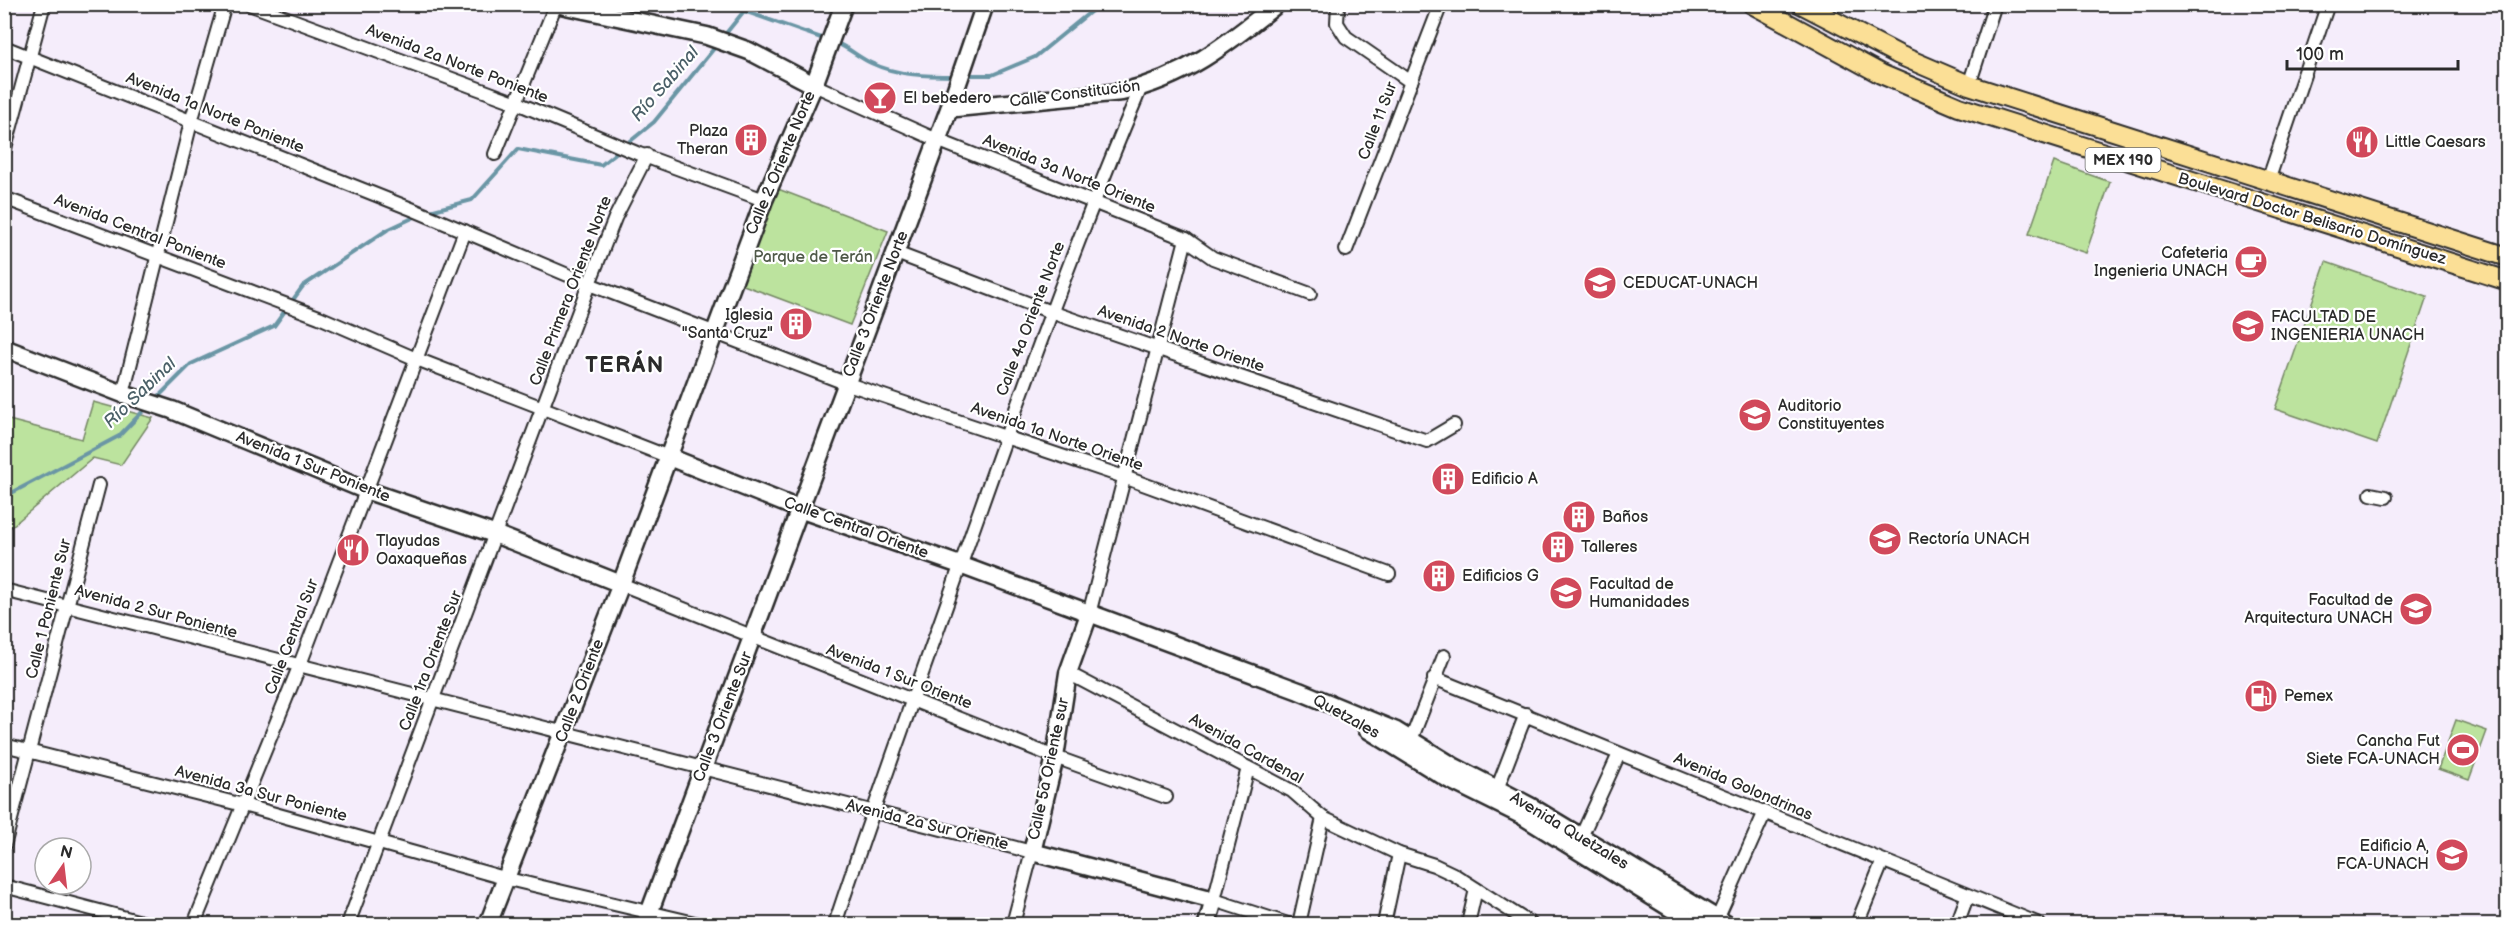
<svg xmlns="http://www.w3.org/2000/svg" width="2512" height="929" viewBox="0 0 2512 929" font-family="'Balsamiq Sans',sans-serif">
<style>
.green{fill:#bce39e;stroke:#748764;stroke-width:1.5}
.lines{fill:none;stroke-linecap:round;stroke-linejoin:round}
.stream{stroke:#6b96a5;stroke-width:4}
.street-casing{stroke:#2b2b2b;stroke-width:16}
.secondary-casing{stroke:#2b2b2b;stroke-width:21}
.primary-casing{stroke:#2b2b2b;stroke-width:22}
.street{stroke:#fff;stroke-width:12}
.secondary{stroke:#fff;stroke-width:16}
.primary{stroke:#fbdf96;stroke-width:18}
.labels{text-anchor:middle;dominant-baseline:central;stroke-width:4.5;stroke-linejoin:round;paint-order:stroke}
.shield{fill:#fff;stroke:#6b6b6b;stroke-width:1.5}
.shield-label{font-size:15px;font-weight:bold;fill:#2b2b2b}
.street-label{font-size:16px;fill:#2b2b2b;stroke:#fff}
.poi-label{font-size:16px;fill:#2b2b2b;stroke:#fff;text-anchor:start}
.park-label{font-size:16px;fill:#4f5948;stroke:#fff}
.water-label{font-size:18px;font-style:italic;fill:#4b6068;stroke:#fff}
.district-label{font-size:22px;font-weight:bold;letter-spacing:1.5px;fill:#2b2b2b;stroke:#fff}
</style>
<rect width="100%" height="100%" fill="#f5edfb"/>
<filter id="ink" filterUnits="userSpaceOnUse"><feTurbulence type="fractalNoise" baseFrequency=".0167" numOctaves="2"/><feDisplacementMap in="SourceGraphic" scale="12" xChannelSelector="R" yChannelSelector="G"/><feConvolveMatrix kernelMatrix="1 2 1 2 8 2 1 2 1" color-interpolation-filters="sRGB"/></filter>
<g filter="url(#ink)">
<g class="green">
<path d="M2054 162 2110 182 2086 253 2029 234Z"/>
<path d="M778 189 888 231 850 325 738 283Z"/>
<path d="M2326 262 2427 297 2377 444 2275 409Z"/>
<path d="M93 402 153 418 121 465 93 458 5 532V419L82 439Z"/>
<path d="M2456 720 2487 731 2469 780 2438 769Z"/>
</g>
<g class="lines">
<g class="stream">
<path d="M723 37 744 11 827 40"/>
<path d="M834 42C848 47 858 57 871 63 898 76 928 76 956 76"/>
<path d="M967 75H992L1035 57 1100 4"/>
<path d="M426 212 472 200 518 149 601 165 654 122 716 46"/>
<path d="M155 400 191 364 274 326 303 286 387 230 419 215"/>
<path d="M4 497 119 436 147 407"/>
</g>
<g class="street-casing">
<g id="street">
<path d="M249 4 517 103 639 154 764 200"/>
<path d="M1338 4 1337 23 1346 37 1411 82"/>
<path d="M4 47 414 210 589 284 845 383 1124 477 1389 574"/>
<path d="M814 85 937 140 1186 239 1213 258 1310 294"/>
<path d="M1969 85 1995 4"/>
<path d="M4 152 44 4"/>
<path d="M495 154 556 4"/>
<path d="M2268 181 2328 4"/>
<path d="M4 198 319 317 414 358 669 457"/>
<path d="M1346 250 1441 4"/>
<path d="M896 253 1051 312 1427 441 1454 425"/>
<path d="M123 394 191 122 225 4"/>
<path d="M2371 494 2386 497"/>
<path d="M621 584 1055 757 1166 797"/>
<path d="M4 590 1032 852 1013 924"/>
<path d="M1089 614 1186 239"/>
<path d="M1068 673 1292 791 1323 818 1399 854 1434 865 1453 874 1531 924"/>
<path d="M1434 678 2039 924"/>
<path d="M4 745 243 805 508 879 699 924"/>
<path d="M1409 745 1444 656"/>
<path d="M1248 768 1214 900 1288 924"/>
<path d="M1494 797 1526 714"/>
<path d="M1581 837 1619 754"/>
<path d="M4 846 99 485"/>
<path d="M4 886 149 924"/>
<path d="M194 924 299 667 465 231"/>
<path d="M348 924 589 284 615 218 647 155"/>
<path d="M835 924C871 814 911 705 950 595 1010 424 1070 254 1141 87"/>
<path d="M1299 924 1323 818"/>
<path d="M1384 924 1399 854"/>
<path d="M1468 924 1476 889"/>
<path d="M1715 924 1764 814"/>
<path d="M1857 924 1882 863"/>
<path d="M1957 924 1967 897"/>
</g>
</g>
<g class="secondary-casing">
<g id="secondary">
<path d="M556 4 707 36 749 51 814 85"/>
<path d="M956 108 1122 92C1187 77 1227 44 1277 4"/>
<path d="M4 348 123 394 172 410 365 490 497 535 621 584"/>
<path d="M669 457 799 509 960 565 1299 691 1396 731 1453 766 1530 806 1726 924"/>
<path d="M1089 614 1068 673 1055 757 1032 852 1214 900 1207 924"/>
<path d="M1367 729 1448 779 1521 815 1696 924"/>
<path d="M488 924 621 584 764 200 814 85 844 4"/>
<path d="M645 924 949 109 985 4"/>
</g>
</g>
<g class="primary-casing">
<g id="primary">
<path d="M1752 4 1881 74 1959 107 2508 281"/>
<path d="M1801 4 1899 55 1969 85 2508 257"/>
</g>
</g>
<use href="#street" class="street"/>
<use href="#secondary" class="secondary"/>
<use href="#primary" class="primary"/>
</g>
</g>
<defs>
<g id="bar-disc" transform="scale(1.725)"><circle r="9.5" fill="#d1495b" stroke="#fff"/><path d="M-6-5H6L.8 .8V4.5H3.5V6h-7V4.5H-.8V.8Z" fill="#fff"/></g>
<g id="building-disc" transform="scale(1.725)"><circle r="9.5" fill="#d1495b" stroke="#fff"/><path d="M-4-6H4V6H1V3H-1V6H-4ZM-2.5-4.3h1.7v1.8h-1.7ZM.8-4.3h1.7v1.8H.8ZM-2.5-1h1.7V.8h-1.7ZM.8-1h1.7V.8H.8Z" fill="#fff"/></g>
<g id="restaurant-disc" transform="scale(1.725)"><circle r="9.5" fill="#d1495b" stroke="#fff"/><path d="M-5-6h1v4h1v-4h1v4h1v-4h1v5L-1.5 .5V6h-2V.5L-5-1ZM5-6V6H3V1.5H1.5Q1.5-4 5-6Z" fill="#fff"/></g>
<g id="cafe-disc" transform="scale(1.725)"><circle r="9.5" fill="#d1495b" stroke="#fff"/><path d="M-5.5-4.5H6V0H3Q3 3.5 0 3.5H-2.5Q-5.5 3.5-5.5 0ZM3-3.2v2h1.7v-2ZM-6 4.5H4V6H-6Z" fill="#fff"/></g>
<g id="university-disc" transform="scale(1.725)"><circle r="9.5" fill="#d1495b" stroke="#fff"/><path d="M0-5L7-2L0 1L-7-2ZM-4 1L0 2.5L4 1V4Q0 6-4 4Z" fill="#fff"/></g>
<g id="school-disc" transform="scale(1.725)"><circle r="9.5" fill="#d1495b" stroke="#fff"/><path d="M0-5L7-2L0 1L-7-2ZM-4 1L0 2.5L4 1V4Q0 6-4 4Z" fill="#fff"/></g>
<g id="fuel-disc" transform="scale(1.725)"><circle r="9.5" fill="#d1495b" stroke="#fff"/><path d="M-5.5-6h7V0h2V4h1.3V-2.5L3-4.5l.8-.8L6-3V5H2.5V1h-1V6h-7ZM-4.2-4.7v3.2H.2V-4.7Z" fill="#fff"/></g>
<g id="stadium-disc" transform="scale(1.725)"><circle r="9.5" fill="#d1495b" stroke="#fff"/><path d="M0-5a6.5 5 0 1 0 0 10a6.5 5 0 1 0 0-10ZM-3.5-1.8h7v3.6h-7Z" fill="#fff"/></g>
</defs>
<g fill-rule="evenodd">
<use href="#bar-disc" x="880" y="98"/>
<use href="#building-disc" x="751" y="140"/>
<use href="#restaurant-disc" x="2362" y="142"/>
<use href="#cafe-disc" x="2251" y="262"/>
<use href="#university-disc" x="1600" y="283"/>
<use href="#building-disc" x="796" y="324"/>
<use href="#university-disc" x="2248" y="326"/>
<use href="#university-disc" x="1755" y="415"/>
<use href="#building-disc" x="1448" y="479"/>
<use href="#building-disc" x="1579" y="517"/>
<use href="#university-disc" x="1885" y="539"/>
<use href="#building-disc" x="1558" y="547"/>
<use href="#restaurant-disc" x="353" y="550"/>
<use href="#building-disc" x="1439" y="576"/>
<use href="#school-disc" x="1566" y="593"/>
<use href="#university-disc" x="2416" y="609"/>
<use href="#fuel-disc" x="2261" y="696"/>
<use href="#stadium-disc" x="2463" y="750"/>
<use href="#university-disc" x="2452" y="855"/>
</g>
<g class="labels">
<rect class="shield" x="2085.5" y="148" width="75" height="24" rx="4.5"/>
<g class="shield-label">
<text x="2123" y="160">MEX 190</text>
</g>
<g class="street-label">
<text transform="translate(457 64) rotate(21)">Avenida 2a Norte Poniente</text>
<text transform="translate(1075 94) rotate(-7)">Calle Constitución</text>
<text transform="translate(215 113) rotate(22)">Avenida 1a Norte Poniente</text>
<text transform="translate(1378 121) rotate(-69)">Calle 11 Sur</text>
<text transform="translate(781 163) rotate(-67)">Calle 2 Oriente Norte</text>
<text transform="translate(1069 174) rotate(22)">Avenida 3a Norte Oriente</text>
<text transform="translate(2312 219) rotate(17)">Boulevard Doctor Belisario Domínguez</text>
<text transform="translate(140 232) rotate(21)">Avenida Central Poniente</text>
<text transform="translate(571 291) rotate(-69)">Calle Primera Oriente Norte</text>
<text transform="translate(876 304) rotate(-69)">Calle 3 Oriente Norte</text>
<text transform="translate(1031 319) rotate(-69)">Calle 4a Oriente Norte</text>
<text transform="translate(1181 339) rotate(19)">Avenida 2 Norte Oriente</text>
<text transform="translate(1057 437) rotate(19)">Avenida 1a Norte Oriente</text>
<text transform="translate(313 467) rotate(22)">Avenida 1 Sur Poniente</text>
<text transform="translate(856 528) rotate(20)">Calle Central Oriente</text>
<text transform="translate(49 609) rotate(-76)">Calle 1 Poniente Sur</text>
<text transform="translate(156 612) rotate(15)">Avenida 2 Sur Poniente</text>
<text transform="translate(292 637) rotate(-69)">Calle Central Sur</text>
<text transform="translate(431 661) rotate(-69)">Calle 1ra Oriente Sur</text>
<text transform="translate(899 677) rotate(21)">Avenida 1 Sur Oriente</text>
<text transform="translate(580 691) rotate(-69)">Calle 2 Oriente</text>
<text transform="translate(723 717) rotate(-69)">Calle 3 Oriente Sur</text>
<text transform="translate(1346 717) rotate(29)">Quetzales</text>
<text transform="translate(1246 749) rotate(29)">Avenida Cardenal</text>
<text transform="translate(1049 769) rotate(-78)">Calle 5a Oriente sur</text>
<text transform="translate(1743 787) rotate(23)">Avenida Golondrinas</text>
<text transform="translate(261 794) rotate(15)">Avenida 3a Sur Poniente</text>
<text transform="translate(927 825) rotate(14)">Avenida 2a Sur Oriente</text>
<text transform="translate(1569 831) rotate(31)">Avenida Quetzales</text>
</g>
<g class="poi-label">
<text x="903" y="98">El bebedero</text>
<text x="728" y="131" text-anchor="end">Plaza<tspan x="728" dy="18">Theran</tspan></text>
<text x="2385" y="142">Little Caesars</text>
<text x="2228" y="253" text-anchor="end">Cafeteria<tspan x="2228" dy="18">Ingenieria UNACH</tspan></text>
<text x="1623" y="283">CEDUCAT-UNACH</text>
<text x="773" y="315" text-anchor="end">Iglesia<tspan x="773" dy="18">"Santa Cruz"</tspan></text>
<text x="2271" y="317">FACULTAD DE<tspan x="2271" dy="18">INGENIERIA UNACH</tspan></text>
<text x="1778" y="406">Auditorio<tspan x="1778" dy="18">Constituyentes</tspan></text>
<text x="1471" y="479">Edificio A</text>
<text x="1602" y="517">Baños</text>
<text x="1908" y="539">Rectoría UNACH</text>
<text x="376" y="541">Tlayudas<tspan x="376" dy="18">Oaxaqueñas</tspan></text>
<text x="1581" y="547">Talleres</text>
<text x="1462" y="576">Edificios G</text>
<text x="1589" y="584">Facultad de<tspan x="1589" dy="18">Humanidades</tspan></text>
<text x="2393" y="600" text-anchor="end">Facultad de<tspan x="2393" dy="18">Arquitectura UNACH</tspan></text>
<text x="2284" y="696">Pemex</text>
<text x="2440" y="741" text-anchor="end">Cancha Fut<tspan x="2440" dy="18">Siete FCA-UNACH</tspan></text>
<text x="2429" y="846" text-anchor="end">Edificio A,<tspan x="2429" dy="18">FCA-UNACH</tspan></text>
</g>
<g class="park-label">
<text x="813" y="257">Parque de Terán</text>
</g>
<g class="water-label">
<text transform="translate(665 84) rotate(-49)">Río Sabinal</text>
<text transform="translate(140 393) rotate(-44)">Río Sabinal</text>
</g>
<g class="district-label">
<text x="625" y="365">TERÁN</text>
</g>
</g>
<rect width="2512" height="929" fill="none" stroke="#fff" stroke-width="24"/>
<rect x="12" y="12" width="2488" height="905" fill="none" stroke="#2b2b2b" stroke-width="2" filter="url(#ink)"/>
<g transform="translate(63 866) rotate(14)"><circle r="28" fill="#ffffff" stroke="#aaaaaa" stroke-width="1.5"/>
<path d="M0-4.5L10 22L0 15L-10 22Z" fill="#d1495b"/>
<text y="-9" font-size="16" font-weight="bold" text-anchor="middle" fill="#2b2b2b">N</text>
</g>
<path d="M2287 60v9h171v-9" fill="none" stroke="#2b2b2b" stroke-width="3"/>
<text x="2296" y="60" font-size="18" fill="#2b2b2b" stroke="#ffffff" stroke-width="4.5" paint-order="stroke">100 m</text>
</svg>
